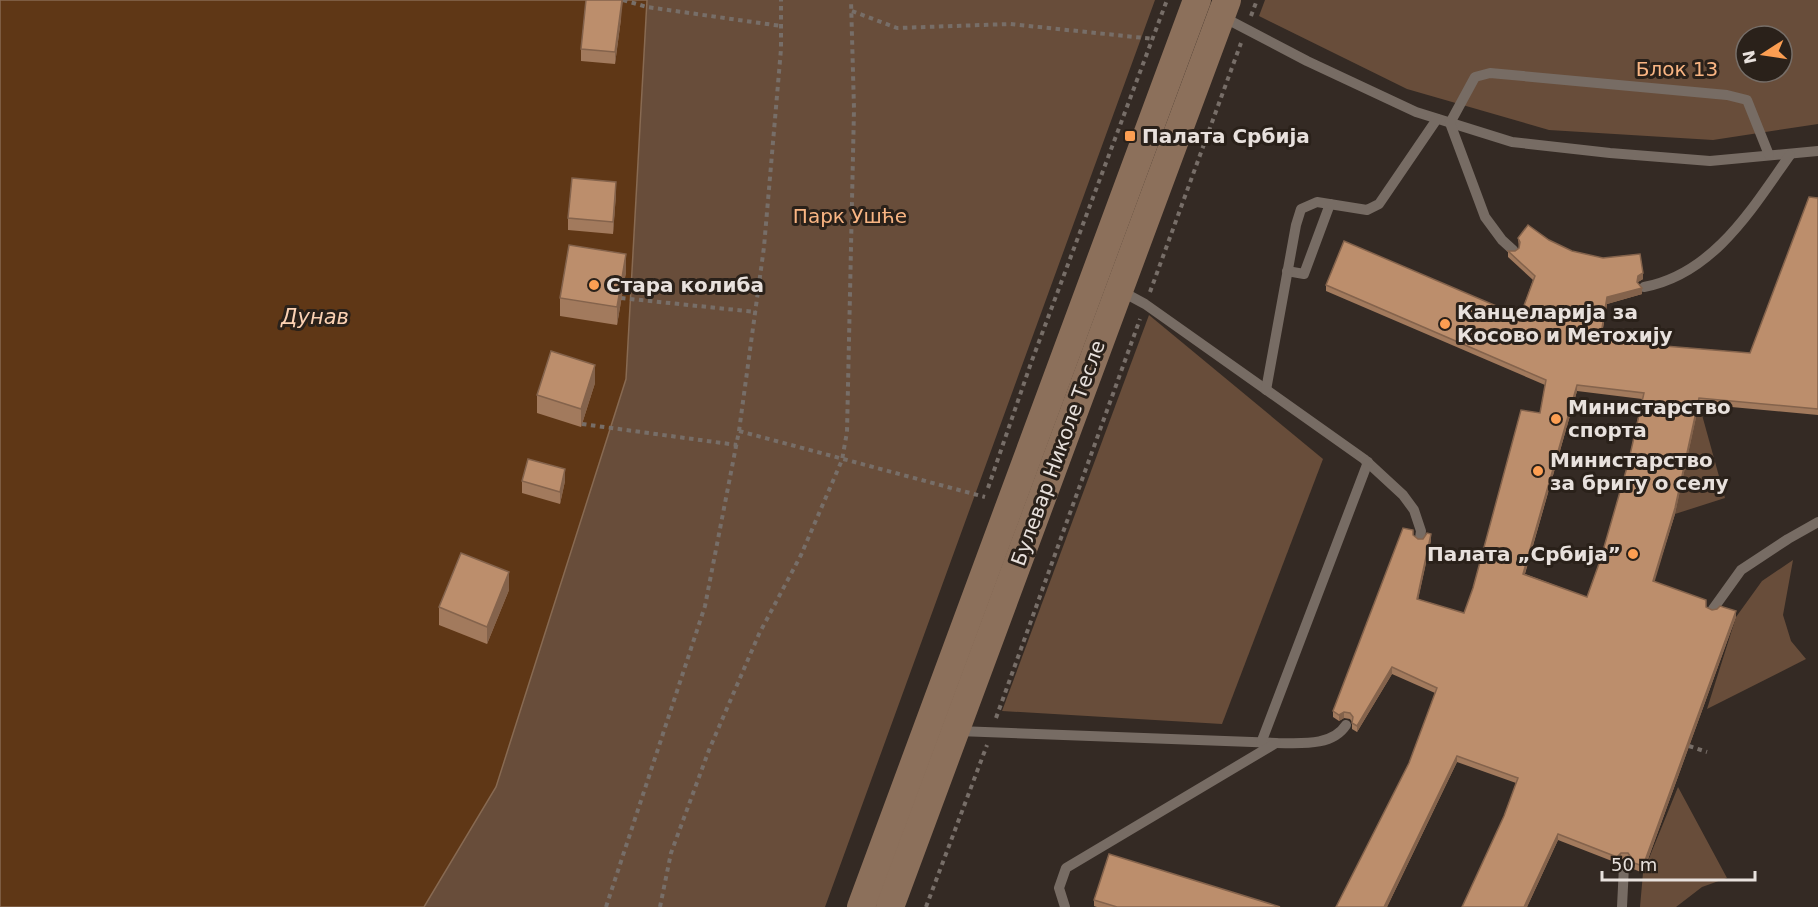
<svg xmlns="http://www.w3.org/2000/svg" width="1818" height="907" viewBox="0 0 1818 907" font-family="'DejaVu Sans',sans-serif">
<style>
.green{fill:#684d3a;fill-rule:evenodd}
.water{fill:#5f3716;stroke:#886a52;stroke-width:1.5}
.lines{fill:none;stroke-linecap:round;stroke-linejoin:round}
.path{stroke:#776e68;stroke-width:4;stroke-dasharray:4.5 4.5;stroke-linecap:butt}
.service{stroke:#776c64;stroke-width:10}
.secondary{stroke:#8c705b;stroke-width:28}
.wall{fill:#a27a5d;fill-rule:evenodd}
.shaded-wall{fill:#84634c}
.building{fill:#bc8e6c;stroke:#84634c;stroke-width:1.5;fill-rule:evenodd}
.poi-dot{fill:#fc9e52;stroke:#2a211a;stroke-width:2}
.labels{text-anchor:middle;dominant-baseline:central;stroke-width:6;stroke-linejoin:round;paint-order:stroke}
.park-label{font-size:20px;fill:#f9b583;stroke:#2a211a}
.poi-label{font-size:20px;font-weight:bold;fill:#e8e1dd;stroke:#2a211a;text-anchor:start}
.street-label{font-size:20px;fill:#e8e1dd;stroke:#2a211a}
.water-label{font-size:21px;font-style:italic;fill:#fbd1b3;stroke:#2a211a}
</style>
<rect width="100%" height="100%" fill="#342a24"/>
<g class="green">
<path d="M647 0H1155L825 907H424L496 787 626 379Z"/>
<path d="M1265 0H1818V124L1713 140 1549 130 1407 89 1259 16ZM1746 36H1782V72H1746Z"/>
<path d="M1149 315 1323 459 1222 724 1002 711Z"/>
<path d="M1699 404 1725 498 1675 514Z"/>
<path d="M1793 560 1783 615 1791 641 1806 659 1707 709 1736 617 1762 581Z"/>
<path d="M1678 787 1727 878 1702 887 1676 907H1640L1643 873Z"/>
</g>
<path class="water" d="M0 0H647L626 379 496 787 424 907H0Z"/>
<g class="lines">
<g class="path">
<path d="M623 0 647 7 781 26"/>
<path d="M852 11 897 28 1010 24 1154 39"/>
<path d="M1251 16 1257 0"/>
<path d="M1150 292 1241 43"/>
<path d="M621 298 756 312"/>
<path d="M582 424 737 445"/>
<path d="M739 431 985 497"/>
<path d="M988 488 1031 363 1167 0"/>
<path d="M996 718 1140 319"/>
<path d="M1689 746 1707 752"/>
<path d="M606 907 705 606 739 431 764 247 781 49V0"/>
<path d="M660 907 671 853 709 750 759 634 801 555 842 460 847 432 854 109 851 0"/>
<path d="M926 907 987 745"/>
</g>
<g class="service">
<path d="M1223 17 1307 61 1416 112 1512 142 1610 153 1710 161 1818 151"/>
<path d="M1513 250 1502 240 1485 217 1450 123 1475 77 1490 73 1727 95 1747 100 1769 155"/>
<path d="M1287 271 1304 274 1330 204"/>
<path d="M1644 287C1714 274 1753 207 1790 155"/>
<path d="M1119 290 1145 304 1364 459 1403 495 1414 510 1421 531 1420 538"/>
<path d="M1266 390 1296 225 1301 209 1317 202 1367 210 1379 204 1437 119"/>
<path d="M1713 609 1741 570 1788 539 1818 522"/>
<path d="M958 731 1276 743C1299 743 1332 747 1346 725"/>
<path d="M1261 743 1368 462"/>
<path d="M1065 907 1059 888 1066 868 1276 743"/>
<path d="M1622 907 1624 866"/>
</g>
<g class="secondary">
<path d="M861 907 1197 0"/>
<path d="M890 907 1227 0"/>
</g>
</g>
<g class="wall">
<path d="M621 19 615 64 581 61V49Z"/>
<path d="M616 194 613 234 568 230V218Z"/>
<path d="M1818 198V415L1699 404 1675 514 1654 581 1712 610 1736 617 1643 873 1631 868V863L1628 859H1621L1617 863 1558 840 1527 907H1462L1504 816 1516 783 1457 762 1387 907H1336L1409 763 1435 693 1392 674 1357 732 1352 729V722L1350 719 1344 718 1339 721 1333 717V711L1413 535 1418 539 1431 540 1418 599 1464 613 1540 413 1545 385 1326 291V285L1508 311H1522L1533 280 1508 257V251H1515L1519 248 1518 238 1549 240 1572 251 1643 279 1638 282V284L1642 294 1607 304 1602 334 1629 343 1750 353ZM1577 391 1642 399 1628 464 1600 561 1587 597 1525 574Z"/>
<path d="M626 272 617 325 560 316V298Z"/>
<path d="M595 383 581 427 537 413V395Z"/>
<path d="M522 481H565L560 504 522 493Z"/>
<path d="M509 590 487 644 439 625V607Z"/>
<path d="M1094 900 1280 907H1097L1094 906Z"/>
</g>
<g class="shaded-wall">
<path d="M622 0H623L621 19 615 64V52Z"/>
<path d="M616 182V194L613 234V222Z"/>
<path d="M626 254V272L617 325V307Z"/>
<path d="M1643 273V279L1638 282 1637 289 1638 276Z"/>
<path d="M1642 288V294L1607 304 1601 340V334L1607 297Z"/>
<path d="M595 365V383L581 427V409Z"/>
<path d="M1577 385V391L1523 580V574Z"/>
<path d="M1699 398V404L1675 514 1653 587V581Z"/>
<path d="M565 469V481L560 504V492Z"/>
<path d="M1431 534V540L1417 605V599Z"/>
<path d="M509 572V590L487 644V627Z"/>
<path d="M1736 611V617L1643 873V866Z"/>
<path d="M1392 667V674L1357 732V726Z"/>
<path d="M1344 712V718L1339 721V715Z"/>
<path d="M1457 756V762L1387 907H1384Z"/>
<path d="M1558 834V840L1527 907H1524Z"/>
<path d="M1621 853V859L1617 863V857Z"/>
</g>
<g class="building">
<path d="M586 0H622L615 52 581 49Z"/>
<path d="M572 178 616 182 613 222 568 218Z"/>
<path d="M1809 197 1818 198V409L1699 398 1675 508 1653 581 1706 600V607L1712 610 1717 609 1720 606 1736 611 1643 866 1631 862V857L1628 853H1621L1617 857 1558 834 1524 907H1462L1504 816 1518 778 1457 756 1384 907H1336L1409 763 1437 688 1392 667 1357 726 1352 723 1353 717 1350 713 1344 712 1339 715 1333 711 1403 528 1413 530V535L1418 539H1423L1427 533 1431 534 1417 599 1464 613 1473 588 1521 410 1540 413 1546 380 1326 285 1344 241 1508 311 1511 306 1522 311 1535 276 1508 251H1515L1519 248 1520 242 1518 238 1528 225 1549 240 1572 251 1603 258 1640 254 1643 273 1638 276 1637 282 1642 288 1607 297 1601 334 1629 338 1628 343 1750 353ZM1577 385 1644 393 1628 464 1600 561 1587 597 1523 574Z"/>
<path d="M569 245 626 254 617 307 560 298Z"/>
<path d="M551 351 595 365 581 409 537 395Z"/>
<path d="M528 459 565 469 560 492 522 481Z"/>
<path d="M461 553 509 572 487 627 439 607Z"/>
<path d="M1109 854 1274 905 1280 907H1117L1094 900Z"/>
</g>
<g class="poi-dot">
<rect x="1124" y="130" width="12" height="12" rx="3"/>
<circle cx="594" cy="285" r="6"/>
<circle cx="1445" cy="324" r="6"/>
<circle cx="1556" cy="419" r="6"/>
<circle cx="1538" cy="471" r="6"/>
<circle cx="1633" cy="554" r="6"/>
</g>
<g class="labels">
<g class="park-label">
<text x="1677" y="69">Блок 13</text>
<text x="850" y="216">Парк Ушће</text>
</g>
<g class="poi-label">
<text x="1142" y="136">Палата Србија</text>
<text x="606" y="285">Стара колиба</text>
<text x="1457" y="312">Канцеларија за<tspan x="1457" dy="23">Косово и Метохију</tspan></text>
<text x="1568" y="407">Министарство<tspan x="1568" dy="23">спорта</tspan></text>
<text x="1550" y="460">Министарство<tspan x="1550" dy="23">за бригу о селу</tspan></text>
<text x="1621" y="554" text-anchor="end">Палата „Србија”</text>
</g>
<g class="street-label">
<text transform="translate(1058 453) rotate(-70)">Булевар Николе Тесле</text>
</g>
<g class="water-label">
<text x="315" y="317">Дунав</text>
</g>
</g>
<g transform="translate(1764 54) rotate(258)"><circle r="28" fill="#2a211a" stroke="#766e68" stroke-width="1.5"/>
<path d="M0-4.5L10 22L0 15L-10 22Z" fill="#fc9e52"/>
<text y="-9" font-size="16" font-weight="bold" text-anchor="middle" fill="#e8e1dd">N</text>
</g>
<path d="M1602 871v9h153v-9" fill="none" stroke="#e8e1dd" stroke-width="3"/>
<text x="1611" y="871" font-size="18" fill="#e8e1dd" stroke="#2a211a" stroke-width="4.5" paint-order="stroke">50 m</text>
</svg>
